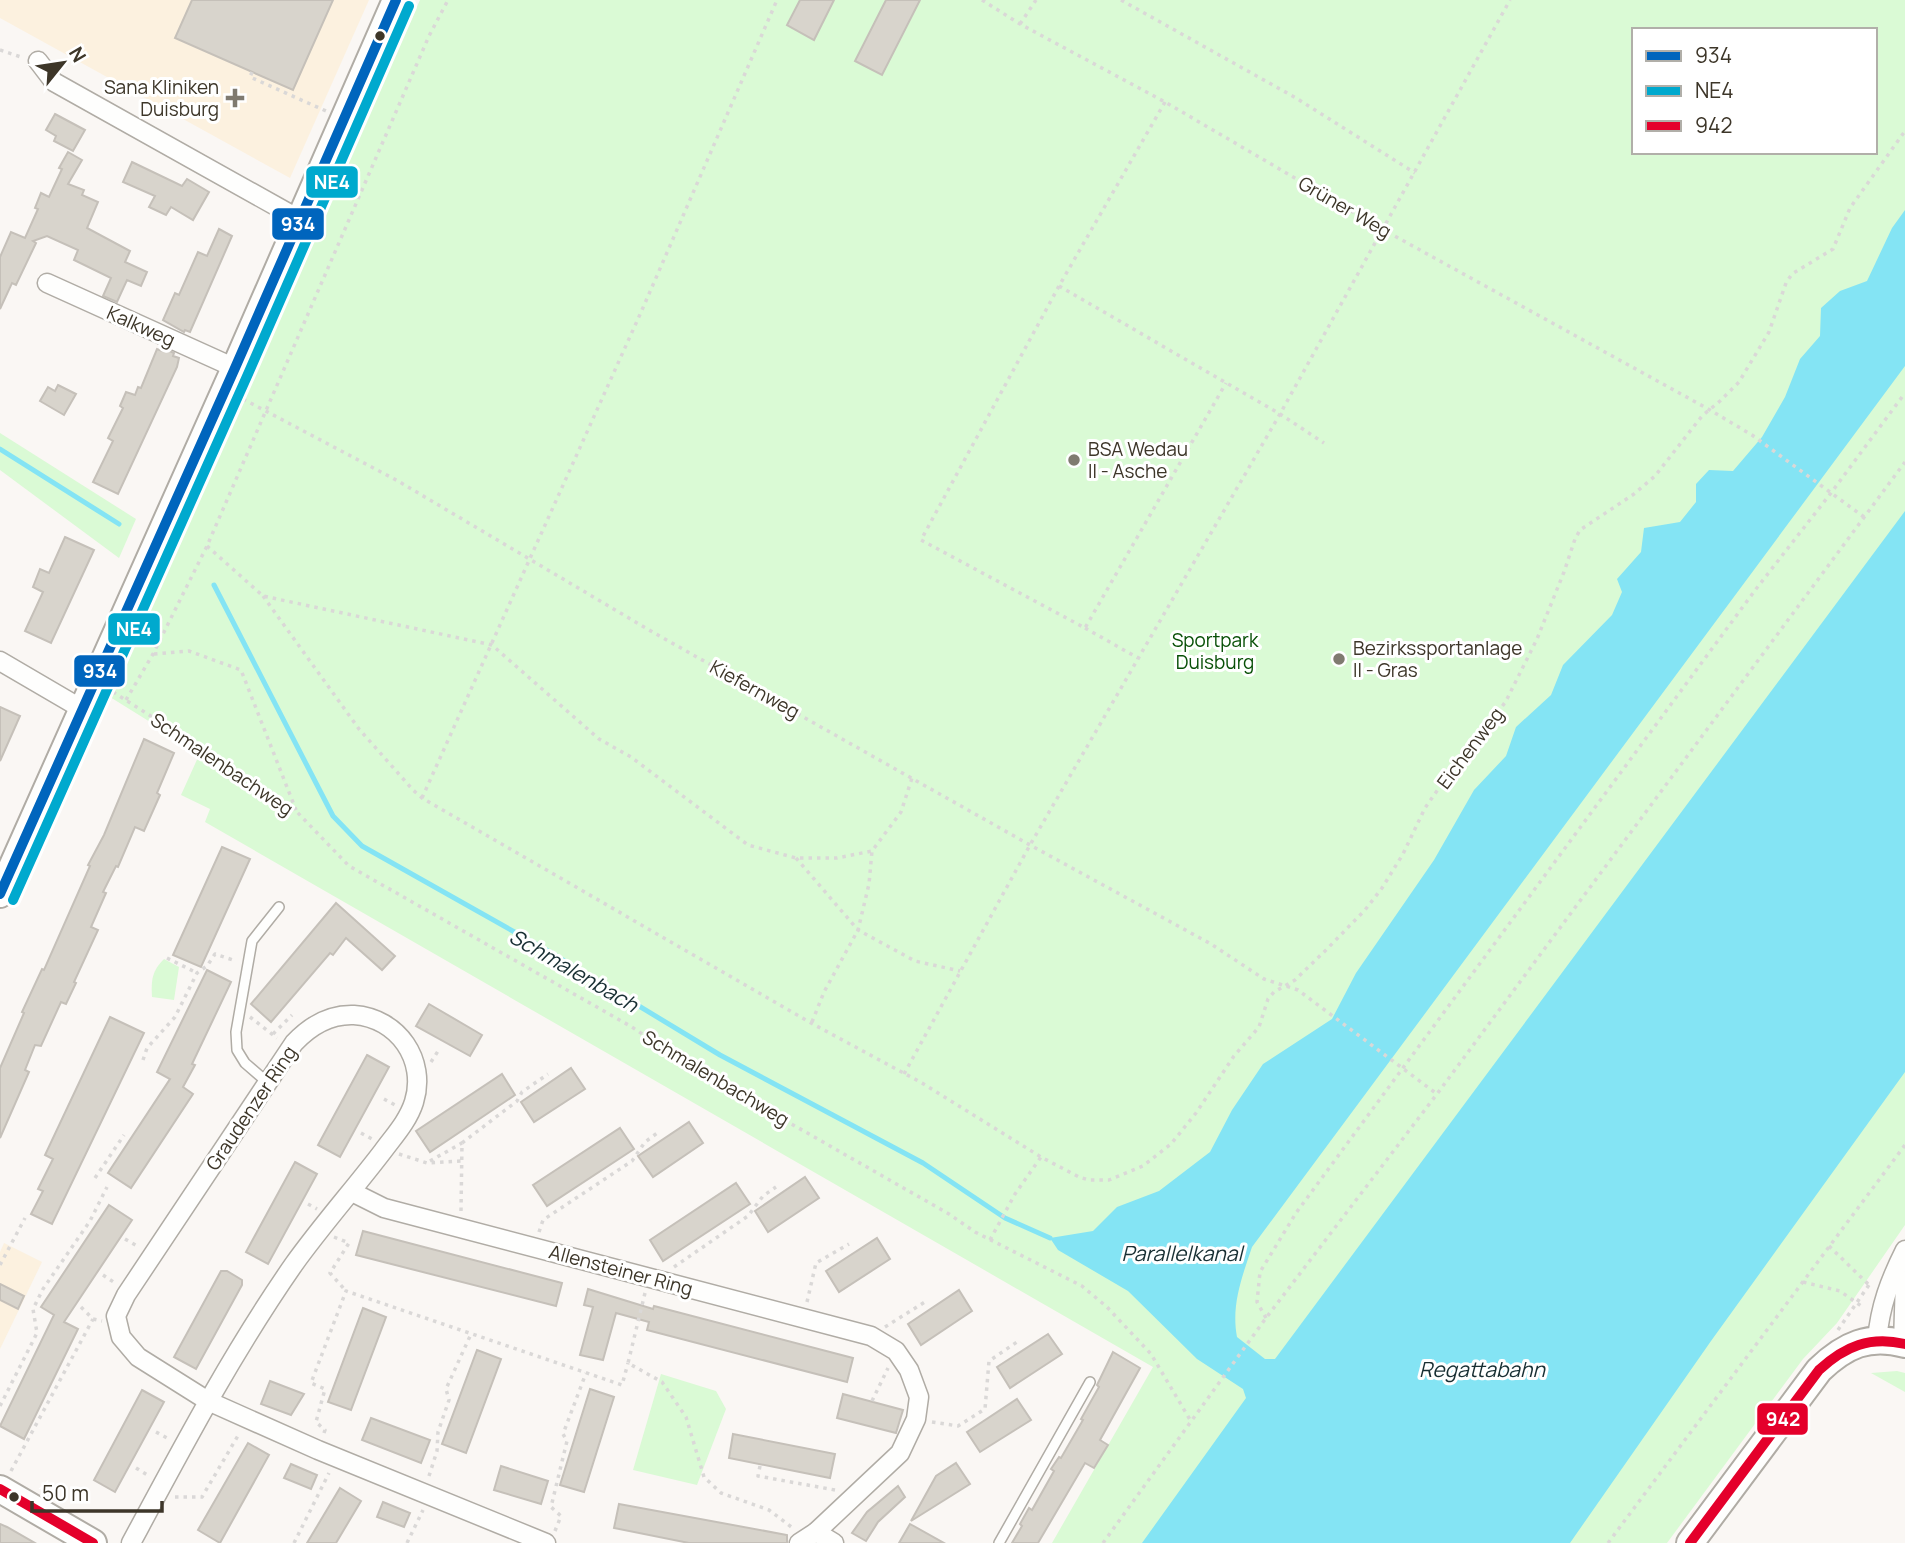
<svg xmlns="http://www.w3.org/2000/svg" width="1905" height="1543" viewBox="0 0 1905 1543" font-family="Manrope,sans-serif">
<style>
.built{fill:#fcf1df}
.green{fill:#dafad5;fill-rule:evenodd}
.water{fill:#84e4f4}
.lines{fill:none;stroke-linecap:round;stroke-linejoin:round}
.stream{stroke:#84e4f4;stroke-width:5}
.building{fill:#d8d4cc;stroke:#c5c0b9;stroke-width:2}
.lane-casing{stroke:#b0aca5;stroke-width:12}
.street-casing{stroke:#b0aca5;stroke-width:21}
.secondary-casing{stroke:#b0aca5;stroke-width:30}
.path{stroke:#dad8d7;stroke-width:3.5;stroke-dasharray:3.5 5;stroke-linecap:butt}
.lane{stroke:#fefefd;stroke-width:9}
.street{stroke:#fefefd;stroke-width:18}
.secondary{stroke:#fefefd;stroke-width:26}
.bus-1-casing{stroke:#fff;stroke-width:16}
.bus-2-casing{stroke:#fff;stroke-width:16}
.bus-3-casing{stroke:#fff;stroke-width:16}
.bus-1{stroke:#0065bd;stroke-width:10}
.bus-2{stroke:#00a9ce;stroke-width:10}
.bus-3{stroke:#e4002b;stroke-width:10}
.bus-dot{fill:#3d3629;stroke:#fff;stroke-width:2.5}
.poi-dot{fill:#7f7a70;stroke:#fff;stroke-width:2.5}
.labels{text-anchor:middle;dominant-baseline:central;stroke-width:6;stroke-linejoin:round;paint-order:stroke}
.poi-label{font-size:19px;fill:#3d3629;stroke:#fff;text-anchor:start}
.street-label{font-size:19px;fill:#3d3629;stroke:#fff}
.park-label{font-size:19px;fill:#085007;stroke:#fff}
.water-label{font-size:21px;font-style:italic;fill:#182f33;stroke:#fff}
.line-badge{stroke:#fff;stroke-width:2.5}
.badge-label{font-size:19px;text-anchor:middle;font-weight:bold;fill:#fff}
</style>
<rect width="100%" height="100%" fill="#faf7f4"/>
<g class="built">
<path d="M0 0H369L290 178 0 18Z"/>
<path d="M4 1243 42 1262 0 1349V1252Z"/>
</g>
<g class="green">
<path d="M420 0H1905V1225L1837 1323 1803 1359 1667 1543H1052L1153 1367 205 822 210 809 181 795 200 753 110 697ZM1634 30H1875V152H1634Z"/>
<path d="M0 433 136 519 119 558 0 470Z"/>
<path d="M164 959 179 967 174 1000 152 997C151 980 152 971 164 959Z"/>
<path d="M1897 1371 1905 1373V1392L1871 1373Z"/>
<path d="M661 1374 716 1391 726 1409 697 1485 633 1470Z"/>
</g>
<path class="water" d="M1905 210V366L1252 1247C1242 1277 1231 1305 1237 1337L1265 1359H1275L1905 511V1072L1711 1341 1570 1543H1142L1246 1398 1243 1389 1197 1359 1128 1291 1058 1250 1050 1238 1093 1231 1117 1207 1159 1191 1210 1152 1232 1110 1263 1064 1332 1019 1356 973 1434 860 1474 790 1506 756 1516 727 1551 695 1563 665 1612 615 1622 592 1617 579 1641 552 1644 528 1680 522 1696 502V484L1709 470 1733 471 1762 437 1785 397 1800 359 1820 336 1821 308 1840 291 1867 281 1892 228Z"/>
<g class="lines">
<g class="stream">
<path d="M0 449 119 524"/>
<path d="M214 585 333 816 362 846 543 948 720 1055 923 1163 1005 1218 1050 1238"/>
</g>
</g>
<g class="building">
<path d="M192 0H333L293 90 175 38Z"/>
<path d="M800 0H834L814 40 787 25Z"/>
<path d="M886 0H920L882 75 855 61Z"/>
<path d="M55 114 85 130 73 151 54 141 56 136 46 130Z"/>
<path d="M68 152 82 160 68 184 84 190 82 195 98 202 87 228 130 251 125 262 147 272 141 286 127 280 117 302 103 296 111 278 74 260 78 250 47 236 33 241 36 243 16 285 12 283 0 309V257L11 232 25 238 38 209 35 208 41 193 49 197 62 169 59 168Z"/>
<path d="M132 162 182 186 187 179 209 192 193 220 171 207 166 215 149 207 155 196 123 182Z"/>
<path d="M219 229 232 236 190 332 185 330 184 332 163 320 175 293 179 295 198 252 207 256Z"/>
<path d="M163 348 174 353 173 356 179 358 177 367 118 494 93 482 113 441 108 438 123 408 120 406 126 392 135 395 138 387 141 388 157 349 162 351Z"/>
<path d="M58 385 76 394 64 415 40 401 48 387 55 391Z"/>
<path d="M65 537 94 550 51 643 25 631 43 592 33 587 40 569 49 573Z"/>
<path d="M0 707 20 716 0 761Z"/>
<path d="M144 739 174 753 157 793 160 795 144 831 135 827 118 867 116 866 103 892 106 893 91 927 98 930 74 982 76 983 66 1004 61 1002 41 1046 35 1045 25 1070 29 1072 0 1138V1068L24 1013 22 1012 42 969 44 970 90 866 88 865 104 835Z"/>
<path d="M222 847 250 859 201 967 173 955Z"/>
<path d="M336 903 395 956 382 970 346 938 333 955 330 953 271 1022 251 1004Z"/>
<path d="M207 970 231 982 192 1064 195 1065 183 1087 193 1094 131 1188 108 1173 170 1079 157 1072Z"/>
<path d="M429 1004 482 1035 470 1056 416 1026Z"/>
<path d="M110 1017 144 1033 52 1224 31 1214 43 1191 38 1189 53 1159 45 1155Z"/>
<path d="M367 1055 389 1067 340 1157 318 1145Z"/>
<path d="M571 1068 585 1089 534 1122 521 1102Z"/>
<path d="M502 1074 515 1095 430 1152 416 1131Z"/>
<path d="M689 1122 703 1143 653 1177 638 1156Z"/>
<path d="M620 1128 634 1149 547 1206 533 1185Z"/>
<path d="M295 1162 317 1174 268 1264 246 1252Z"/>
<path d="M805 1177 819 1198 768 1232 755 1211Z"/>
<path d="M736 1183 750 1204 663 1261 650 1240Z"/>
<path d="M109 1205 132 1220 64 1322 78 1329 24 1439 0 1426 54 1315 41 1307Z"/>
<path d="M363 1231 562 1283 556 1306 356 1255Z"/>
<path d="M877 1238 890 1259 839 1292 826 1271Z"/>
<path d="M221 1271H227L242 1280V1285L196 1369 174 1357Z"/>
<path d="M0 1284 24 1296 18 1309 0 1300Z"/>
<path d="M588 1289 653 1309 654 1306 853 1358 847 1382 647 1330 649 1322 616 1313 603 1360 580 1355 593 1307 584 1305Z"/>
<path d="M959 1290 972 1311 921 1345 908 1324Z"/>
<path d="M363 1308 386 1317 351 1410 328 1402Z"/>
<path d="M1048 1334 1062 1354 1010 1388 997 1367Z"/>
<path d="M477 1350 501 1359 466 1453 442 1444Z"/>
<path d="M1113 1352 1140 1368 1100 1440 1108 1445 1094 1468 1085 1463 1038 1543H1012L1022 1526 1020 1524 1029 1508 1032 1510 1054 1471 1051 1469 1059 1457 1061 1458 1083 1420 1081 1419 1099 1387 1097 1385Z"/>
<path d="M270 1381 304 1394 291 1415 261 1404Z"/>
<path d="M590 1389 614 1397 584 1492 560 1485Z"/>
<path d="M142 1390 164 1402 115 1492 94 1480Z"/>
<path d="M843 1394 903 1410 896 1433 837 1418Z"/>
<path d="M1017 1399 1031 1420 980 1452 967 1432Z"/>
<path d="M371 1418 430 1440 421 1463 362 1440Z"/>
<path d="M733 1434 835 1454 830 1478 729 1458Z"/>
<path d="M248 1443 269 1455 220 1543 198 1530Z"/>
<path d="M956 1463 970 1484 911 1521 936 1476Z"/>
<path d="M291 1464 317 1475 311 1489 284 1478Z"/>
<path d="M501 1466 548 1481 541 1504 494 1490Z"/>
<path d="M898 1486 905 1497 878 1522 866 1541 852 1533 867 1512Z"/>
<path d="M340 1488 361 1501 336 1543H307Z"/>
<path d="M383 1502 410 1513 404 1527 377 1517Z"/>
<path d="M619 1504 787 1535V1543H689L614 1528Z"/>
<path d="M0 1524 7 1527 35 1543H0Z"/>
<path d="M910 1524 944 1543H899Z"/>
</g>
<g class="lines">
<g class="lane-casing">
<g id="lane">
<path d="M267 1082 245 1063 237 1050 236 1032 252 941 279 907"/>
<path d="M999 1543 1090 1382"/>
</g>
</g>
<g class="street-casing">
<g id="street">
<path d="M38 61 54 82 299 219"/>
<path d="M47 283 235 368"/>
<path d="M0 661 82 709"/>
<path d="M352 1192 384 1208 871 1336 896 1351 909 1370 919 1397 916 1419 900 1453 816 1532 799 1543"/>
<path d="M1877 1340C1880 1306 1890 1280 1905 1250"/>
<path d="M1903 1343 1905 1280"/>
<path d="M816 1532 834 1543"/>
<path d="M131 1543C182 1448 232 1353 294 1264 322 1225 354 1189 383 1151 394 1136 408 1121 414 1102 427 1060 398 1018 354 1015 330 1014 310 1026 294 1043L126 1295 116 1316 121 1337 138 1357 208 1401 318 1450 546 1543"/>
</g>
</g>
<g class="secondary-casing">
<g id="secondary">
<path d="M0 894 235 368 396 0"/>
<path d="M0 1489 93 1543"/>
<path d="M1690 1543 1819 1370C1845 1345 1869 1334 1905 1344"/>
</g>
</g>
<g class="path">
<path d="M982 0 1020 24 1165 102 1382 229 1710 410 1752 435 1864 517"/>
<path d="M1121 0 1296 98 1415 173"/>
<path d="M1020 24 1036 0"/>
<path d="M0 50 24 58"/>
<path d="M252 72 250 77 326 111"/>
<path d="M1165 102 1059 286 921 540 1085 628 1226 383"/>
<path d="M1059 286 1280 414 1324 443"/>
<path d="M243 399 398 481 649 630 1030 845 1211 944 1264 979 1298 990 1437 1094"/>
<path d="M207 546 263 596 492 645 599 739 631 757 748 845 796 858H837L872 851 901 812 912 778"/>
<path d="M263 596 359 729 413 790 422 798 811 1023 922 1083 1041 1157 1079 1177 1089 1180H1109L1143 1166 1171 1144 1196 1113 1234 1056 1259 1027 1268 999 1274 992 1295 980 1326 950 1365 910 1382 888 1403 854 1425 808 1462 755 1486 729 1506 701 1537 639 1564 572 1575 539 1580 530 1634 494 1655 476 1702 416 1720 401 1739 382 1769 332 1786 283 1792 274 1833 249 1850 208 1905 131"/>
<path d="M1085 628 1138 658"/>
<path d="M154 654 189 651 241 670 296 810"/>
<path d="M113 692 278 797 297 812 349 866 632 1027 683 1062 949 1214 975 1232 1082 1286 1107 1307 1151 1354 1192 1423"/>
<path d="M126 700 153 654 207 546 429 36 448 0"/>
<path d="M422 798 642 310 777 0"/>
<path d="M796 858 858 930 915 961 960 971"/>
<path d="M167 958 197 973"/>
<path d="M250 1017 277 1038"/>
<path d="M812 1022 824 992 858 930 869 884 872 851"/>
<path d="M273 1034 292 1015"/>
<path d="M143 1060 147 1048 175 1017 197 973 207 966 215 954 236 961"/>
<path d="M431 1062 440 1048"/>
<path d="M904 1074 1030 845 1280 414 1510 0"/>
<path d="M384 1099 395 1105"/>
<path d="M361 1133 372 1139"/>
<path d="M399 1154 427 1163 462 1161"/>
<path d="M430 1161 462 1143"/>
<path d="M95 1178 124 1135"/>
<path d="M308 1204 317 1209"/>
<path d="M461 1211 462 1143 517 1101 522 1092 548 1074"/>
<path d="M539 1232 543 1220 632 1161 645 1142 660 1131"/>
<path d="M334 1237 349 1243 330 1273 346 1291"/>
<path d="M125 1239 139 1247"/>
<path d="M990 1240 1015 1194 1041 1157"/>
<path d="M1829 1246 1869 1285"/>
<path d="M0 1265 25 1218"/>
<path d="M674 1267 748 1216 763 1196 776 1187"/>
<path d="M103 1275 115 1283"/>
<path d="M1803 1282 1840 1291 1864 1308"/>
<path d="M645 1293 628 1363 662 1382 686 1417 704 1477 721 1493 769 1510 794 1529"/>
<path d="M807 1302 816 1263 849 1244"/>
<path d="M81 1307 93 1319 102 1321"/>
<path d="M1266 1318 1257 1302 1260 1272 1296 1213 1756 589 1831 493 1905 393"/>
<path d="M885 1327 928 1300"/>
<path d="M1838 1330 1871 1282"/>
<path d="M872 1401 888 1368"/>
<path d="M0 1406 37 1333 33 1309 43 1289 90 1221 107 1187"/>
<path d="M932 1422 958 1426 985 1409 989 1361 1017 1342"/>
<path d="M156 1432 169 1439"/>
<path d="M324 1433 325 1430 316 1422 325 1389 311 1383 346 1291 622 1385 628 1363"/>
<path d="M760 1466 758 1476 835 1490"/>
<path d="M136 1468 149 1476"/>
<path d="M11 1471 93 1319"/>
<path d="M429 1476 437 1451 438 1432 449 1400 446 1389 471 1334"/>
<path d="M175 1497H202L239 1434"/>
<path d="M555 1531 561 1516 551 1507 567 1441 563 1434 586 1373"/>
<path d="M294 1543 329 1473"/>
<path d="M407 1543 423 1510"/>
<path d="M1103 1543 1266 1318 1437 1094 1905 462"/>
<path d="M1608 1543 1905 1145"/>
</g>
<use href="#lane" class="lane"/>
<use href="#street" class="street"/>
<use href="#secondary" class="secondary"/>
<g class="bus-1-casing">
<path id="bus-1" d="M0 894 235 368 396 0"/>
</g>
<g class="bus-2-casing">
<path id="bus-2" d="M13 900 248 374 409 6"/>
</g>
<g class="bus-3-casing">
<g id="bus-3">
<path d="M0 1489 93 1543"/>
<path d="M1690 1543 1819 1370C1845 1346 1870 1336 1905 1344"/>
</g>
</g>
<use href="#bus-1" class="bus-1"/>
<use href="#bus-2" class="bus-2"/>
<use href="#bus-3" class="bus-3"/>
</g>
<g class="bus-dot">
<circle cx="380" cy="36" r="6"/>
<circle cx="14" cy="1497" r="6"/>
</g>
<g class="poi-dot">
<path d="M231.5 87.5h7v7h7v7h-7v7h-7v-7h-7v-7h7z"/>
<circle cx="1074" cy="460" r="7"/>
<circle cx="1339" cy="659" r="7"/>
</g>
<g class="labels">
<g class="poi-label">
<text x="219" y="87" text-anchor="end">Sana Kliniken<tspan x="219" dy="22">Duisburg</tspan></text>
<text x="1088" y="449">BSA Wedau<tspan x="1088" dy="22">II - Asche</tspan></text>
<text x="1353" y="648">Bezirkssportanlage<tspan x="1353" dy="22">II - Gras</tspan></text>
</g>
<g class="street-label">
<text transform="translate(1345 207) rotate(30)">Grüner Weg</text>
<text transform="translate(141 326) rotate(24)">Kalkweg</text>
<text transform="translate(755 689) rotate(29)">Kiefernweg</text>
<text transform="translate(1470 748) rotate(-53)">Eichenweg</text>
<text transform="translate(222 764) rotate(34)">Schmalenbachweg</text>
<text transform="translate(716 1078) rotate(31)">Schmalenbachweg</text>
<text transform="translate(251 1108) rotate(-56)">Graudenzer Ring</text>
<text transform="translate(621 1270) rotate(15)">Allensteiner Ring</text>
</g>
<g class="park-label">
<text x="1215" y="640">Sportpark<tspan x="1215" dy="22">Duisburg</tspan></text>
</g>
<g class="water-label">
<text transform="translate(574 970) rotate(30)">Schmalenbach</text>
<text x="1182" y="1253">Parallelkanal</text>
<text x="1482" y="1369">Regattabahn</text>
</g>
</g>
<g class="line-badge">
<rect x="305" y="165" width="54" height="34" rx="7" fill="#00a9ce"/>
<rect x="271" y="207" width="54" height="34" rx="7" fill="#0065bd"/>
<rect x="107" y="612" width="54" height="34" rx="7" fill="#00a9ce"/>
<rect x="73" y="654" width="53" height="34" rx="7" fill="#0065bd"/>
<rect x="1756" y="1402" width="53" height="34" rx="7" fill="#e4002b"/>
</g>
<g class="badge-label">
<text x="332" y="189">NE4</text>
<text x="298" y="231">934</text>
<text x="134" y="636">NE4</text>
<text x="100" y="678">934</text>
<text x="1783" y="1426">942</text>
</g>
<rect x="1632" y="28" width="245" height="126" fill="#ffffff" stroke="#b1afa9" stroke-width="2"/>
<rect x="1646" y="51" width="35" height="10" fill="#0065bd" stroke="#b1afa9" stroke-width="2"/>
<text x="1695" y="63" font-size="21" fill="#3d3629">934</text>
<rect x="1646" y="86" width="35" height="10" fill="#00a9ce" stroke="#b1afa9" stroke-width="2"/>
<text x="1695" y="98" font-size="21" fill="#3d3629">NE4</text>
<rect x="1646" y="121" width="35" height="10" fill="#e4002b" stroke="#b1afa9" stroke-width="2"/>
<text x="1695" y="133" font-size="21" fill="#3d3629">942</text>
<g transform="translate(63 63) rotate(60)" stroke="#ffffff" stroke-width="5" paint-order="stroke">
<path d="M0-5L12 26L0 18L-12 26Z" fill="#3d3629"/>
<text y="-10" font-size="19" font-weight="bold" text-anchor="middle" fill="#3d3629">N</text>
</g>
<path d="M32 1501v10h130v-10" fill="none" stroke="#3d3629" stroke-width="3.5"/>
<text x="42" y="1501" font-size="21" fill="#3d3629" stroke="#ffffff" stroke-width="5" paint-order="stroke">50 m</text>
</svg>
